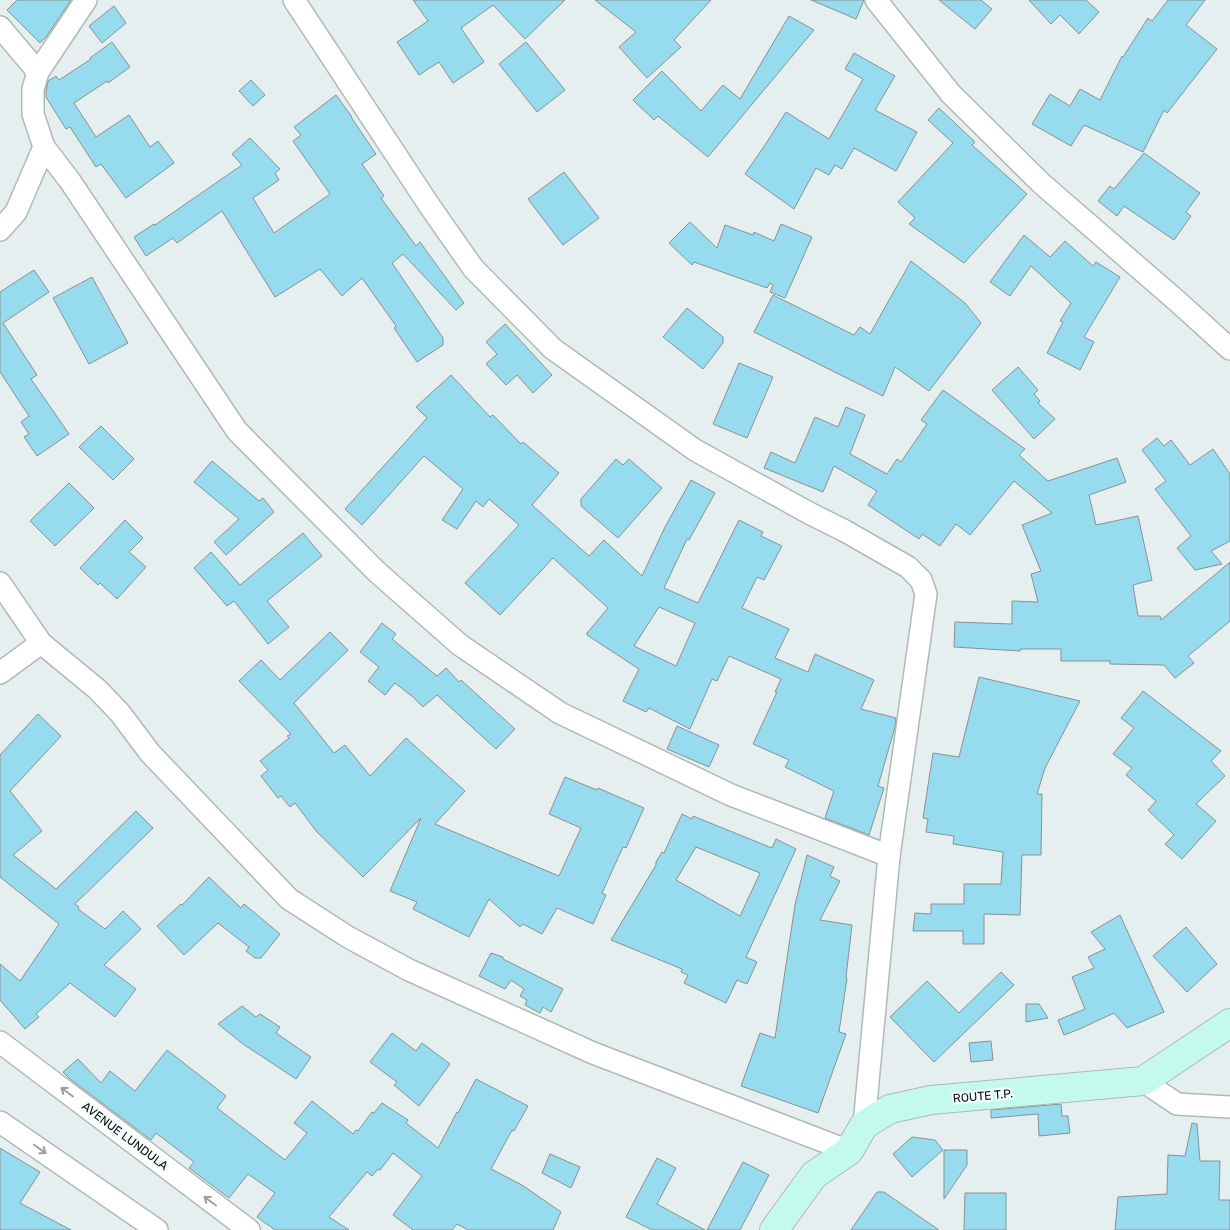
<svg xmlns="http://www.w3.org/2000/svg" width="1230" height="1230" viewBox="0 0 1230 1230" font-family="Rubik,sans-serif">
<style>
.building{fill:#97dbef;stroke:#899193;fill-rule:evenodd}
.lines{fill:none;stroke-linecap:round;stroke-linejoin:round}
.street-casing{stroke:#b0b9b8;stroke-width:24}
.secondary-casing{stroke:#b0b9b8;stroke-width:30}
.street{stroke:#fff;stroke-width:21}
.secondary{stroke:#c4faeb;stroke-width:28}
.oneway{stroke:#9e9f9f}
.labels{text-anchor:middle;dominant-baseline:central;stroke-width:4.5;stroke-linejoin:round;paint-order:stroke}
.street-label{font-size:12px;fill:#0c0f0f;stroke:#f3fcfc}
</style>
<rect width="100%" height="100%" fill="#e6efef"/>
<g class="building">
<path d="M17 0H71L46 37 40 43 7 10Z"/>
<path d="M413 0H565L525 39 493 5 461 28 484 62 453 83 439 62 419 75 397 42 428 21Z"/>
<path d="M595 0H711L674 40 681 47 647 78 619 47 636 32Z"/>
<path d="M811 0H864L856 19Z"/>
<path d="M939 0H981L992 9 975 29Z"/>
<path d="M1029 0H1086L1099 12 1079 34 1060 15 1051 24Z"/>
<path d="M1168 0H1205L1186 25 1217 49 1167 113 1164 110 1143 152 1084 125 1071 146 1032 124 1050 94 1070 106 1080 89 1100 100 1122 56 1123 57 1148 18 1152 21Z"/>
<path d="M114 6 126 23 102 43 89 26Z"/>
<path d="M789 16 814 30 708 157 658 116 654 120 633 100 662 71 701 111 723 85 740 99Z"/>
<path d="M112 42 130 67 108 83 107 81 74 103 96 137 129 115 150 147 158 141 174 163 126 198 101 164 96 167 70 127 66 129 46 97V91L48 81 56 76 59 80 91 59 90 58Z"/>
<path d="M526 42 565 90 537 112 499 64Z"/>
<path d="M854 53 895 76 875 110 917 132 896 171 854 148 842 169 835 165 829 175 816 168 794 209 745 174 765 145 786 112 829 139 863 79 845 69Z"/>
<path d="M251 80 265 95 253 106 239 91Z"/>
<path d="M336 95 352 117H351L376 154 362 164 384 196 381 198 416 246 420 242 464 303 456 310 403 254 392 263 443 338V345L417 362 394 328 396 326 362 278 342 296 320 269 275 297 222 211 177 243 173 238 146 256 134 237 154 224 155 225 242 165 232 154 250 138 280 169 275 173 279 180 253 198 274 233 330 194 293 141 301 135 294 127Z"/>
<path d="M939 108 975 142 972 145 1027 194 964 263 909 224 915 218 898 202 953 143 928 120Z"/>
<path d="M1144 153 1200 193 1186 212 1191 216 1174 240 1124 206 1117 216 1098 201 1110 186 1114 189Z"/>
<path d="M564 172 599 218 563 245 528 199Z"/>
<path d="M690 222 717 248 725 225 753 235 754 232 774 241 781 224 812 237 785 298 770 292 773 285 770 283 767 288 694 262 692 265 669 243Z"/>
<path d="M1024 235 1050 257 1065 241 1093 266 1096 262 1120 277 1084 337 1094 342 1080 370 1047 353 1063 322 1060 321 1071 303 1031 266 1010 296 990 282Z"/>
<path d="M911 261 965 303 981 323 929 391 895 367 883 396 754 332 773 295 854 335 860 327 870 334Z"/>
<path d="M34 270 49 292 3 323 37 375 31 379 69 434 37 456 24 437 29 434 21 422 29 416 0 372V292Z"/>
<path d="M92 277 128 343 89 364 53 298Z"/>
<path d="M687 308 723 337V343L703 369 663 337Z"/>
<path d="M505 324 552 375 533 393 517 375 506 385 486 364 497 354 486 342Z"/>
<path d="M739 363 773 377 747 438 713 424Z"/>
<path d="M1018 367 1038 390 1034 394 1040 401 1038 403 1055 419 1034 439 992 390Z"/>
<path d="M451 375 490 417 493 415 521 444 523 442 559 473 532 505 589 556 604 540 642 576 665 527 691 480 715 493 689 540 687 539 664 588 698 603 739 520 763 532 761 536 782 546 764 580 757 577 742 608 789 629 775 658 808 672 815 654 874 680 861 709 896 718 895 727 878 786 884 788 869 835 825 818 834 791 785 767 789 760 753 744 777 692H775L781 679 729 656 717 681 712 679 690 729 649 708 646 712 623 701 639 669 587 635V633L593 626 608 608 553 558 500 615 465 583 519 525 489 499 483 507 476 501 457 529 442 520 463 489 424 456 362 525 345 509 427 418 416 407ZM659 607 695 623 676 666 634 646Z"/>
<path d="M943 390 1025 449 1019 455 1048 481 1117 458 1126 482 1089 495 1096 525 1138 516 1152 580 1133 585 1138 616H1160L1161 620 1230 562V621L1188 656 1194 663 1175 678 1164 665 1110 664V661H1061V649H1020V651L954 647 955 622 1012 624V601L1038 602 1031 574 1041 571 1022 525 1052 513 1014 481 970 535 956 524 940 546 922 534 919 539 868 505 877 491 834 466 823 492 764 468 771 452 795 463 815 417 838 427 846 407 865 415 850 454 887 474 897 459 901 462 927 424 921 420Z"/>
<path d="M101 426 134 459 113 480 79 447Z"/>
<path d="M1157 438 1164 446 1171 440 1190 465 1213 449 1230 474V541L1211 551 1222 564 1195 570 1177 548 1191 536 1155 489 1166 481 1142 450Z"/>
<path d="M616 459 623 465 629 459 662 488 618 538 581 506V499Z"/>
<path d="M212 461 259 501 263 498 274 512 226 555 214 542 239 519 194 482Z"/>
<path d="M69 483 94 508 55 546 30 521Z"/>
<path d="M125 520 143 538 129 552 146 567 117 599 100 583 98 585 80 568Z"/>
<path d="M303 533 322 556 267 601 289 627 268 644 234 601 227 606 194 568 211 552 240 585Z"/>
<path d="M382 623 396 634 392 639 437 676 446 668 459 682 461 680 515 729 496 749 437 695 423 707 413 697 395 683 385 695 368 681 379 667 360 652Z"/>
<path d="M330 632 348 650 294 703 334 753 345 745 370 776 406 738 465 791 435 824 559 876 581 828 549 814 565 777 597 790 598 788 644 808 626 848 623 847 602 893 606 895 593 924 557 908 542 934 523 924 520 927 489 899 469 937 413 909 417 902 390 891 421 818 363 877 317 832 295 803 290 807 281 796 278 798 261 776 268 770 260 761 289 738 287 736 291 734 239 681 261 660 280 680Z"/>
<path d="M979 677 1080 701 1045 768 1037 794H1042L1041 855H1022L1020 915 984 914V944H963V931H913L915 913 931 914V904H964V884H1001L1003 852 953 844 954 836 926 832 928 819 923 818 933 753 959 757Z"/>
<path d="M1143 691 1221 751 1211 761 1225 776 1196 804 1216 821 1182 859 1165 844 1174 835 1148 810 1156 801 1126 775 1132 768 1113 754 1134 728 1121 718Z"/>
<path d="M38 714 61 736 10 791 42 831 13 855 56 889 136 811 153 828 75 904 79 907 78 909 105 929 123 911 141 929 104 965 136 989 115 1017 70 983 36 1014 39 1017 25 1029 0 1000V964L20 981 59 924 0 877V755Z"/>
<path d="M677 726 719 745 709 767 667 749Z"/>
<path d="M682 814 692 819 693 816 772 848 776 839 796 849 746 957 757 962 747 984 737 980 726 1003 684 983 688 975 681 972 682 969 611 940 656 865V862L662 852 664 853ZM696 847 760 873 740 916 676 880Z"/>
<path d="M807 855 834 867 830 876 840 881 820 920 852 925 846 977 847 978 839 1032 846 1034 818 1113 741 1086 760 1033 775 1038 795 905Z"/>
<path d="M209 877 241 908 244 904 280 934 261 958H255L246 951 249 947 218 923 184 955 157 926 181 904 182 905Z"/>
<path d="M1120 915 1164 1012 1127 1028 1114 1013 1082 1028 1064 1035 1058 1020 1085 1009 1072 977 1094 968 1088 957 1105 949 1091 932Z"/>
<path d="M1186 927 1217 964 1187 992 1153 956Z"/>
<path d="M491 953 503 957V959L563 989 551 1012 543 1007 540 1013 525 1005 527 1000 520 996 524 989 511 980 505 989 479 976Z"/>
<path d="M1001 972 1014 985 934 1062 890 1017 927 981 959 1013Z"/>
<path d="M1026 1004H1039L1048 1018 1026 1022Z"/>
<path d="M242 1006 256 1017 260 1014 280 1027 276 1033 311 1057 296 1079 243 1044 218 1024Z"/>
<path d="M392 1033 416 1051 422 1043 450 1064 419 1106 394 1085 397 1082 370 1062Z"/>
<path d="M991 1041 993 1060 971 1062 969 1043Z"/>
<path d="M167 1050 226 1096 217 1108 285 1160 307 1133 294 1123 312 1101 353 1134 356 1130 358 1131 372 1112 374 1113 382 1103 408 1120 406 1123 438 1148 457 1112 458 1113 476 1079 528 1106 514 1131 512 1130 491 1169 522 1185 561 1212 553 1230H468L457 1224 452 1230H413L393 1215 422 1176 393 1153 380 1170 378 1169 372 1176 367 1172 329 1217 349 1230H275L257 1217 275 1193 248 1174 229 1198 189 1168 194 1162 156 1133 151 1140 70 1079 63 1072 78 1059 101 1083 110 1071 135 1091Z"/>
<path d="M1061 1104 1062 1116H1068L1070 1133 1039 1136 1038 1114 991 1118V1110Z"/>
<path d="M1192 1123 1197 1124 1200 1161H1220L1219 1200H1230V1230H1115L1118 1197 1167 1194 1168 1155 1185 1156Z"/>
<path d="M912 1137 935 1140 943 1150 912 1177 893 1154Z"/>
<path d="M0 1148 40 1172 20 1203 71 1230H0Z"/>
<path d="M944 1150H967V1165L944 1199Z"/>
<path d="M550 1154 580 1167 571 1188 542 1173Z"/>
<path d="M657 1158 676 1168 657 1204 705 1230H652L626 1217Z"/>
<path d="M743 1162 769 1175 740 1230H707Z"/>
<path d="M877 1192H884L939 1230H851Z"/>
<path d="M965 1193H1006V1230H964Z"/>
</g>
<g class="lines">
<g class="street-casing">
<g id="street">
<path d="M294 0 429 205 473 268 553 349 695 450 809 513 845 531 908 567 921 580 926 594 889 856 864 1125"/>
<path d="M876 0 951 94 1042 184 1177 301 1230 349"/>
<path d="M0 27 38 72"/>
<path d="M44 147 70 181 237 431 377 572 460 645 560 713 731 795 889 856"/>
<path d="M0 230 16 212 44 147 33 114V89L38 72 86 0"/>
<path d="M0 583 41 643 97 689 120 713 150 753 289 899 348 937 409 970 593 1053 849 1151"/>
<path d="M0 673 41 643"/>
<path d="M0 1042 249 1230"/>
<path d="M1143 1081 1177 1104 1230 1107"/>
<path d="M0 1122 157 1230"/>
</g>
</g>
<g class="secondary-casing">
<path id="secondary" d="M774 1230 814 1175 849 1151 864 1125 890 1109 931 1100 1143 1081 1230 1023"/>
</g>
<use href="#street" class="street"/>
<use href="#secondary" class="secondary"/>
</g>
<defs><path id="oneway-shaft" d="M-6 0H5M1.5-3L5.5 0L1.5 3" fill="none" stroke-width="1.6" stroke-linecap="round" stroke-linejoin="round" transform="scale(1.25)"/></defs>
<g class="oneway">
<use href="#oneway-shaft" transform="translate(67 1092) rotate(-143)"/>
<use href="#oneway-shaft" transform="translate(40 1149) rotate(35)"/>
<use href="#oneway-shaft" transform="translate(210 1201) rotate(-143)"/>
</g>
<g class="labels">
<g class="street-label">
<text transform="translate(983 1096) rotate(-5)">ROUTE T.P.</text>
<text transform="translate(125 1136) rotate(37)">AVENUE LUNDULA</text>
</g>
</g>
</svg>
